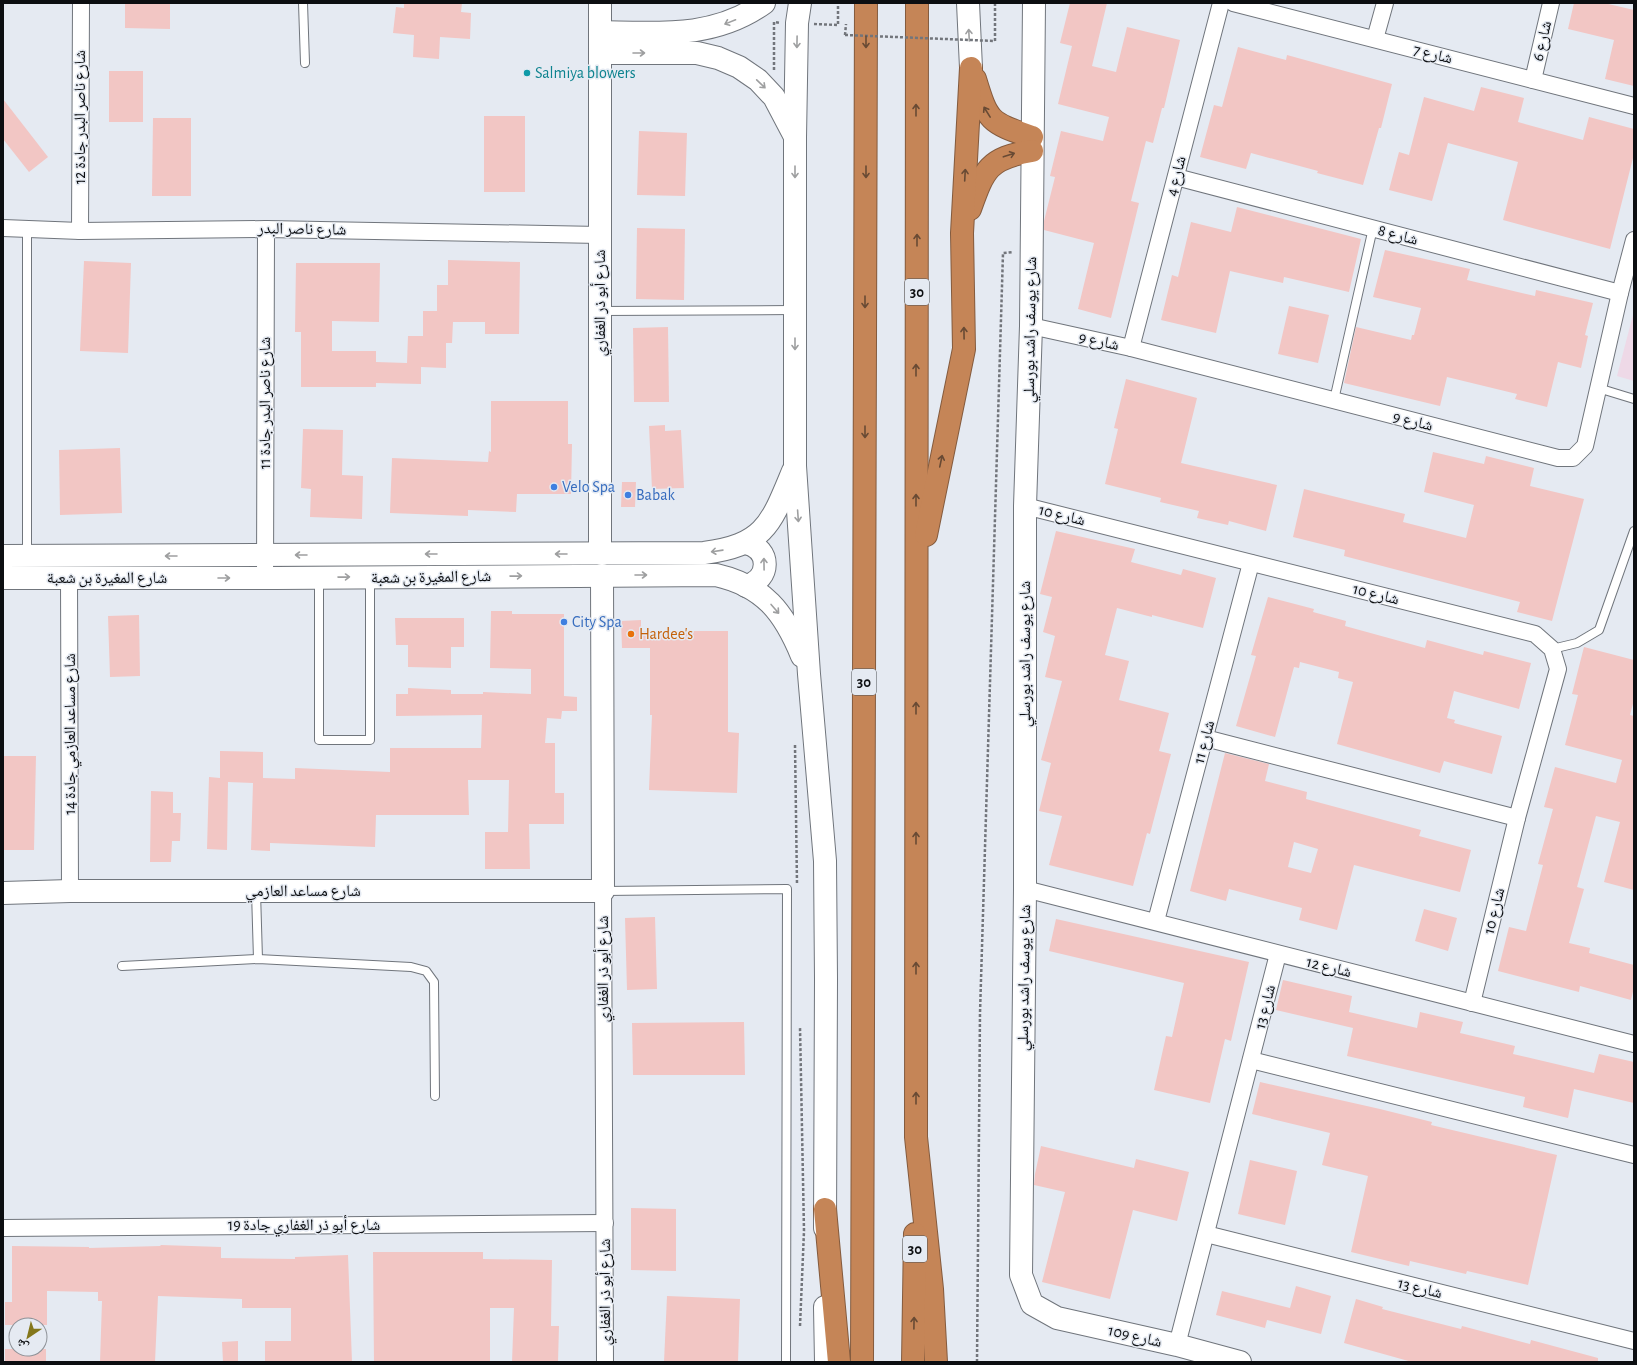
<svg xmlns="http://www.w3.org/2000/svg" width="1637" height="1365" viewBox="0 0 1637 1365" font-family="'Alegreya Sans','Noto Naskh Arabic',sans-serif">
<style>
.education{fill:#eed9e7}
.building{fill:#f2c6c4;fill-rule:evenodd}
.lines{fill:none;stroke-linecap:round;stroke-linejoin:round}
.lane-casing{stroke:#70757c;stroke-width:10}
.street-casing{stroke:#70757c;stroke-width:18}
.secondary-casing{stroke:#70757c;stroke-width:24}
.highway-casing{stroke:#845b3e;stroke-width:24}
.path{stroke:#72757b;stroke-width:2.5;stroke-dasharray:3 2;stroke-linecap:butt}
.lane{stroke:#fff;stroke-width:8}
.street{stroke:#fff;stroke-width:16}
.secondary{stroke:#fff;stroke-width:22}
.highway{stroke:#c58557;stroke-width:22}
.path-bridge{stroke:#72757b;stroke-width:2.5;stroke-dasharray:3 2;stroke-linecap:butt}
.oneway{stroke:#9e9fa0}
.oneway2{stroke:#684a34}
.culture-dot{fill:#0f9aa8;stroke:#e5eaf2;stroke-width:1.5}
.shop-dot{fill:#3f7fe0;stroke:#e5eaf2;stroke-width:1.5}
.food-dot{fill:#e8710a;stroke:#e5eaf2;stroke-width:1.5}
.labels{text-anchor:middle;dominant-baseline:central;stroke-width:3;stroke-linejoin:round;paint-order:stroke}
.shield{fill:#e5eaf2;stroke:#4d5054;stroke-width:1}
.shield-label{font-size:15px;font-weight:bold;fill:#0c0e11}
.street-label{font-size:16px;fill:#0c0e11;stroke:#e5eaf2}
.culture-label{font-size:16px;fill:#0d838f;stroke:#e5eaf2;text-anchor:start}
.shop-label{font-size:16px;fill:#366cbe;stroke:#e5eaf2;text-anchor:start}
.food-label{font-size:16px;fill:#c56008;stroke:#e5eaf2;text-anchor:start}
</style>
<rect width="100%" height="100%" fill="#e5eaf2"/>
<path class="education" d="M1634 311V381L1617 376Z"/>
<g class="building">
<path d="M125 3H170V29L125 28Z"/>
<path d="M404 3H462L461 12 471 13 470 39 440 37 439 59 413 57 414 35 393 33 396 7 404 8Z"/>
<path d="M1070 3H1107L1092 66 1116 72 1127 27 1180 40 1164 108H1162L1153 143 1146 141 1131 201 1139 203 1111 318 1078 309 1094 243 1044 230V221L1055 177 1050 176 1061 131 1103 141 1109 117 1058 104 1072 46 1060 43Z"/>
<path d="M1574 3H1604L1634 10V86L1605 79 1614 40 1568 29Z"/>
<path d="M1238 47 1286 60 1287 55 1392 84 1381 128H1379L1363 185 1317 173 1318 171 1251 153 1246 169 1200 157 1214 105 1222 107Z"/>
<rect x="109" y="71" width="34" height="51"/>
<path d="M1481 87 1524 98 1518 122 1583 140 1589 117 1634 129V154L1610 249 1503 220 1518 162 1448 143 1432 201 1389 190 1399 152 1409 155 1424 97 1474 111Z"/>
<path d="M3 99 48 157 29 172 3 139Z"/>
<rect x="484" y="116" width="41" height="76"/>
<path d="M153 118H191V196H152Z"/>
<path d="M639 131 687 133 685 196 637 195Z"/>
<path d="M1237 207 1361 239 1349 292 1284 277 1283 283 1230 271 1216 333 1161 320 1172 275 1178 277 1191 222 1231 232Z"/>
<path d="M637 228 685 229 684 300 636 299Z"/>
<path d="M1385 250 1470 269 1467 280 1535 296 1536 290 1593 303 1585 335 1588 336 1581 368 1558 362 1547 407 1515 399 1517 394 1447 377 1440 406 1344 383 1356 327 1411 340 1412 335H1414L1421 308 1373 297Z"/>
<path d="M448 260 520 262 519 334H485V322H453L452 343H446V368L421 367V384L376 383V387H301V332H295L296 263H380L379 322 332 321V351H376V362L407 363 408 336H423V311H437V285H448Z"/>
<path d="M84 261 131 263 128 353 80 351Z"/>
<path d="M1289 306 1329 315 1318 363 1278 354Z"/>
<path d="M668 327 669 402H634L633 328Z"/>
<path d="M1126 379 1197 398 1181 463 1277 485 1266 531 1229 521 1228 525 1197 518 1199 511 1160 502 1161 498 1105 484 1118 429 1114 428Z"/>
<path d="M491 401H568V444H572L571 494H517L516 512 468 510V516L390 513 392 458 488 462 489 451 491 452Z"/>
<path d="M665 425V431L681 430 684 488 652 489 649 426Z"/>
<path d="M303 429 343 430 342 475 363 476 362 519 310 517 311 489 301 488Z"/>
<path d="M120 448 122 513 60 515 59 450Z"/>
<path d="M1433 452 1484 464 1486 456 1534 468 1530 486 1584 499 1552 621 1517 612 1520 602 1344 556 1345 550 1293 537 1304 489 1405 514 1403 522 1466 538 1474 505 1424 492Z"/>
<path d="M622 482H636L635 507H621Z"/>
<path d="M1056 531 1135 549 1131 562 1181 575 1183 569 1216 578 1203 628 1152 615V617L1117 608 1105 655 1129 661 1119 700 1169 713 1159 751 1171 754 1150 834 1147 833 1133 886 1049 865 1062 816 1039 811 1051 763 1041 760 1062 681 1045 677 1055 636 1043 632 1052 597 1040 594Z"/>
<path d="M1268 597 1314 609 1313 612 1346 621 1345 626 1425 648 1427 640 1483 655 1484 651 1531 663 1519 709 1454 691 1447 718 1455 720 1454 723 1502 736 1492 774 1444 761 1440 773 1337 744 1353 682 1338 678 1339 672 1300 662 1299 668 1294 667 1275 737 1236 726 1256 656 1251 655Z"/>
<path d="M491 611H512V614H564V696L577 697V711H562L561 719 547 718 545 743H555V793H564V824H529L530 869H485V832H508L509 780H468L469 815H376L375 847 270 843V851L251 850 253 783 228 782 227 850 207 849 209 777 220 778V751L263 752V778L295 779V768L390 772V748H481L482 715 396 716V694H408V688L451 690V694H483V692L531 694V669L490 668Z"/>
<path d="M139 615 140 676 110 677 108 616Z"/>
<path d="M395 618H464V647H451V668L408 667V645H396Z"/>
<path d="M641 620V631H728V732L739 733 737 793 649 790 652 715H650V648H622L621 621Z"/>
<path d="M1584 647 1634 660V700L1630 715 1634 716V890L1604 882 1620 822 1596 816 1577 887 1584 889 1569 943 1590 948 1589 953 1634 965V987L1631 1000 1580 986 1579 992 1498 971 1509 927 1526 931 1543 865 1538 864 1553 809 1544 807 1555 767 1616 783 1622 760 1565 745 1578 695 1572 694Z"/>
<path d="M1225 753 1269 764 1265 781 1307 792 1306 799 1421 830 1419 836 1471 850 1460 892 1354 865 1337 930 1299 920 1302 908 1229 889 1226 901 1190 891ZM1294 842 1318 849 1311 873 1288 867Z"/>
<path d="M3 756H36L34 850H3Z"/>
<path d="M151 791 173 792V813H181L180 841H172L171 862H150Z"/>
<path d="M1424 909 1457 918 1448 951 1415 941Z"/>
<path d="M655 917 657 989 627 990 625 918Z"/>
<path d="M1056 919 1249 962 1231 1041 1225 1039 1210 1103 1154 1090 1166 1036 1172 1037 1184 983 1049 951Z"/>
<path d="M1283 980 1352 996 1349 1012 1417 1028 1420 1012 1463 1022 1460 1033 1515 1046 1513 1054 1594 1073 1599 1054 1634 1062V1103L1574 1089 1568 1118 1523 1107 1525 1097 1347 1056 1353 1028 1276 1010Z"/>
<path d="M744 1022 745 1075H633L632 1023Z"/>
<path d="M1260 1082 1380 1109 1432 1122 1431 1125 1557 1155 1528 1285 1467 1271 1466 1274 1410 1261 1409 1266 1351 1252 1368 1176 1322 1165 1330 1133 1252 1114Z"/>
<path d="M1041 1146 1134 1168 1136 1159 1189 1172 1177 1221 1133 1210 1110 1299 1042 1282 1065 1192 1034 1185 1035 1174Z"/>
<path d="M1250 1160 1297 1171 1285 1225 1238 1214Z"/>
<path d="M631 1208 676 1209V1271L631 1270Z"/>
<path d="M161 1245 221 1247V1258L295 1259V1257L348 1255 352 1362H265V1341H291V1308H242V1299L158 1296 155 1362H100L102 1301H98V1292L47 1291V1325H5V1302H12V1246L89 1247V1248L160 1246Z"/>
<path d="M373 1252H483V1259L552 1260 551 1326H559L558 1362H512L514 1308H490V1362H374Z"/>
<path d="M1296 1286 1331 1296 1321 1334 1267 1320 1265 1328 1216 1315 1222 1291 1290 1308Z"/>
<path d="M667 1296 740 1299 738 1362H664Z"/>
<path d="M1356 1299 1383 1307 1382 1309 1461 1329 1462 1326 1530 1344 1531 1340 1598 1358V1362H1412L1344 1343Z"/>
<path d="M238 1341V1362H223L222 1342Z"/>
<rect x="5" y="1349" width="41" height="13"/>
</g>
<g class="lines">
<g class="lane-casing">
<g id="lane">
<path d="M303 3 305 63"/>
<path d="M600 311 794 310"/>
<path d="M1598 388 1634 399"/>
<path d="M1334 400 1373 228"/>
<path d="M27 556V229"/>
<path d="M319 579V740H370V579"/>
<path d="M1552 649 1577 643 1599 630 1634 531"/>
<path d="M604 891 787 889 786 1362"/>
<path d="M256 892 258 959"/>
<path d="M122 966 258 959 411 967 426 971 434 982 435 1096"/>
</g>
</g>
<g class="street-casing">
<g id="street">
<path d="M1233 3 1634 106"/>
<path d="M1375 39 1385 3"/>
<path d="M1533 80 1551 3"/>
<path d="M1176 177 1620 293"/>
<path d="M3 228 80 231 266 229 600 235"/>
<path d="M80 231 81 3"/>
<path d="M1031 326 1131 348 1558 458H1573L1585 446 1620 293 1634 240"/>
<path d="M1131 348 1221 3"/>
<path d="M1025 506 1535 634 1552 649 1558 669 1517 818 1472 1003"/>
<path d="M69 578 70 891"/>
<path d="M265 578 266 229"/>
<path d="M1205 738 1517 818"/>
<path d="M1025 889 1634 1044"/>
<path d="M603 891 605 1362"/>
<path d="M1156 921 1251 563"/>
<path d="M1251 1060 1634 1155"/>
<path d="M3 1228 605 1223"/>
<path d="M1206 1234 1634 1341"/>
<path d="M1177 1345 1278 954"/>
</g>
</g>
<g class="secondary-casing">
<g id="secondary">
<path d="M600 3V553"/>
<path d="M800 3 797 23 795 137V466L809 674 825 861 826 979 825 1228"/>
<path d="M968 3 971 68"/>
<path d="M1034 3 1031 326 1025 506V889L1021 1275 1032 1304 1057 1318 1177 1345 1240 1362"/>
<path d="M600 32C658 33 714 39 764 3"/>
<path d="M600 53H697L718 58 739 67 758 80 774 97 794 135"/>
<path d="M746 543C771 549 771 579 746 586"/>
<path d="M3 556 704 553C765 545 771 524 793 471"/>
<path d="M3 578H277L716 575C764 586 784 612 802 656"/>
<path d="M3 893 70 891H603L602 575"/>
<path d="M825 1307 826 1362"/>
</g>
</g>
<g class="highway-casing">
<g id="highway">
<path d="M917 3 916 1137 932 1289 936 1362"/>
<path d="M975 79C988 122 989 122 1032 137"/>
<path d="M970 209C984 170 988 158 1032 151"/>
<path d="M926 535 964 349 962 233 971 68"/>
<path d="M825 1209 839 1362"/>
<path d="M862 1362 866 3"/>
<path d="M913 1362 915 1234"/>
</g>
</g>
<g class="path">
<path d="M814 24 838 25V3"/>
<path d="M845 35 846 24"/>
<path d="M995 41V3"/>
<path d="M774 70V22L780 23"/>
<path d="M795 745 797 884"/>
<path d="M800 1326 804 1231 800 1027"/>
<path d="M977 1362 980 1013 1003 253 1013 252"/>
</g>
<use href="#lane" class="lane"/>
<use href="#street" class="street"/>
<use href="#secondary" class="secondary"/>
<use href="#highway" class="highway"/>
<path class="path-bridge" d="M845 35 995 41"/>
</g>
<defs><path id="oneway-shaft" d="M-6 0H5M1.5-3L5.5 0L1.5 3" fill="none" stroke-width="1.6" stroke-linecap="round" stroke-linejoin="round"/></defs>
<g class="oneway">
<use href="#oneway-shaft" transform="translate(730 22) rotate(158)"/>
<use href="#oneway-shaft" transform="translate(969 35) rotate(-93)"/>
<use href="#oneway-shaft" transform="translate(797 42) rotate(91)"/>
<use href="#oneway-shaft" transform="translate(639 53)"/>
<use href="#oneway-shaft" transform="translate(761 84) rotate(44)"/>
<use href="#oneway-shaft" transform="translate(795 172) rotate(90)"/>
<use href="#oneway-shaft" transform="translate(795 344) rotate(90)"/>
<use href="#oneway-shaft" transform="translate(798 516) rotate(86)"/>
<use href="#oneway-shaft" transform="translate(717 551) rotate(172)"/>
<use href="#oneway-shaft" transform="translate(431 554) rotate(180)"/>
<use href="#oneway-shaft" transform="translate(561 554) rotate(180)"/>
<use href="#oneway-shaft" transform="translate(301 555) rotate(180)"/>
<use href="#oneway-shaft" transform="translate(171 556) rotate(180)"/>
<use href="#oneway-shaft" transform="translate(764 564) rotate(-91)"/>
<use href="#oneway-shaft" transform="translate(641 575)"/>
<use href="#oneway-shaft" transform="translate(516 576) rotate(-1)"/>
<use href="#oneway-shaft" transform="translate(344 577) rotate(-1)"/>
<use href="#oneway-shaft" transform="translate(224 578)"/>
<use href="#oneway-shaft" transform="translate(775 609) rotate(49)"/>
</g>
<g class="oneway2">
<use href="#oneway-shaft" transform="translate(866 42) rotate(90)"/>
<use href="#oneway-shaft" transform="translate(916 110) rotate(-90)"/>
<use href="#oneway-shaft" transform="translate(987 112) rotate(-122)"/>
<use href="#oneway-shaft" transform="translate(1009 155) rotate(-18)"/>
<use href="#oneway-shaft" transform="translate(866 172) rotate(90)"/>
<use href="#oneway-shaft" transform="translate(965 175) rotate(-87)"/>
<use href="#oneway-shaft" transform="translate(917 240) rotate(-90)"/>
<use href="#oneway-shaft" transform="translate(865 302) rotate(90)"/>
<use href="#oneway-shaft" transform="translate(964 333) rotate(-91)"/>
<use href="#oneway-shaft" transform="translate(916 370) rotate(-90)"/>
<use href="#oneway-shaft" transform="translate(865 432) rotate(90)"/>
<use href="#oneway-shaft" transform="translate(941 461) rotate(-78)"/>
<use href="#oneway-shaft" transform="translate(916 500) rotate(-90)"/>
<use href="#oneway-shaft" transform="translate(916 708) rotate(-90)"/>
<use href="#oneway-shaft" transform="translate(916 838) rotate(-90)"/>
<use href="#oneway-shaft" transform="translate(916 968) rotate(-90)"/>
<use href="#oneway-shaft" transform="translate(916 1098) rotate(-90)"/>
<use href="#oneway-shaft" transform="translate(914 1323) rotate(-89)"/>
</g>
<circle class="culture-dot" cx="527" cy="73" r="4"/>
<g class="shop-dot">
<circle cx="554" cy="487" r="4"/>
<circle cx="628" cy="495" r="4"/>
<circle cx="564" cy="622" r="4"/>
</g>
<circle class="food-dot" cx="631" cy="634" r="4"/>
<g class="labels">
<g class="shield">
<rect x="905" y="279" width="24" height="26" rx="3"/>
<rect x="852" y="669" width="24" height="26" rx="3"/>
<rect x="903" y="1236" width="24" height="26" rx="3"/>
</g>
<g class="shield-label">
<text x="917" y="292">30</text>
<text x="864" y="682">30</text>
<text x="915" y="1249">30</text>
</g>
<g class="street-label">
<text transform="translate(1542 41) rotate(-77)">شارع 6</text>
<text transform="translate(1433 54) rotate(14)">شارع 7</text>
<text transform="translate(80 117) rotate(-90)">شارع ناصر البدر جادة 12</text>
<text transform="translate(1176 176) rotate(-76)">شارع 4</text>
<text transform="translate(302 229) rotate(1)">شارع ناصر البدر</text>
<text transform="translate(1398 235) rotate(15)">شارع 8</text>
<text transform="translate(600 303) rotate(-90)">شارع أبو ذر الغفاري</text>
<text transform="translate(1030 330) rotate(-89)">شارع يوسف راشد بورسلي</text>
<text transform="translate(1099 341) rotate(12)">شارع 9</text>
<text transform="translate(265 403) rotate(-90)">شارع ناصر البدر جادة 11</text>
<text transform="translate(1413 421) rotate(14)">شارع 9</text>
<text transform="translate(1062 515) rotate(14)">شارع 10</text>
<text transform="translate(431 577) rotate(-1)">شارع المغيرة بن شعبة</text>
<text x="107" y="578">شارع المغيرة بن شعبة</text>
<text transform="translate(1376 594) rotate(14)">شارع 10</text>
<text transform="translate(1025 654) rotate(-90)">شارع يوسف راشد بورسلي</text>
<text transform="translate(70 734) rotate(-90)">شارع مساعد العازمي جادة 14</text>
<text transform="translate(1204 742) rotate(-75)">شارع 11</text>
<text x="303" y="891">شارع مساعد العازمي</text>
<text transform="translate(1494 911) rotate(-76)">شارع 10</text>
<text transform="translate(1329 967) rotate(14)">شارع 12</text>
<text transform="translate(603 969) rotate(-90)">شارع أبو ذر الغفاري</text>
<text transform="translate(1024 978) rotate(-89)">شارع يوسف راشد بورسلي</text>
<text transform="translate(1265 1007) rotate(-76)">شارع 13</text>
<text x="304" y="1225">شارع أبو ذر الغفاري جادة 19</text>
<text transform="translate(1420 1288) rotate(14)">شارع 13</text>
<text transform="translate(605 1292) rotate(-90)">شارع أبو ذر الغفاري</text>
<text transform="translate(1135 1336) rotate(13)">شارع 109</text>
</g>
<g class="culture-label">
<text x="535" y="73">Salmiya blowers</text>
</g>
<g class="shop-label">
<text x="562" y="487">Velo Spa</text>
<text x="636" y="495">Babak</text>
<text x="572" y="622">City Spa</text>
</g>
<g class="food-label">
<text x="639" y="634">Hardee's</text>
</g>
</g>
<rect width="1637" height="1365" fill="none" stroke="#0c0e11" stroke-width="8"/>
<g transform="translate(28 1337) rotate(215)"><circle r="19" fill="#e5eaf2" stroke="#8e9298"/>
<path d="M0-3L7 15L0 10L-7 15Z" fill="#84771b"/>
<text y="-6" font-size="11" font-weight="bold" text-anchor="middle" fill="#0c0e11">ش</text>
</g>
</svg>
